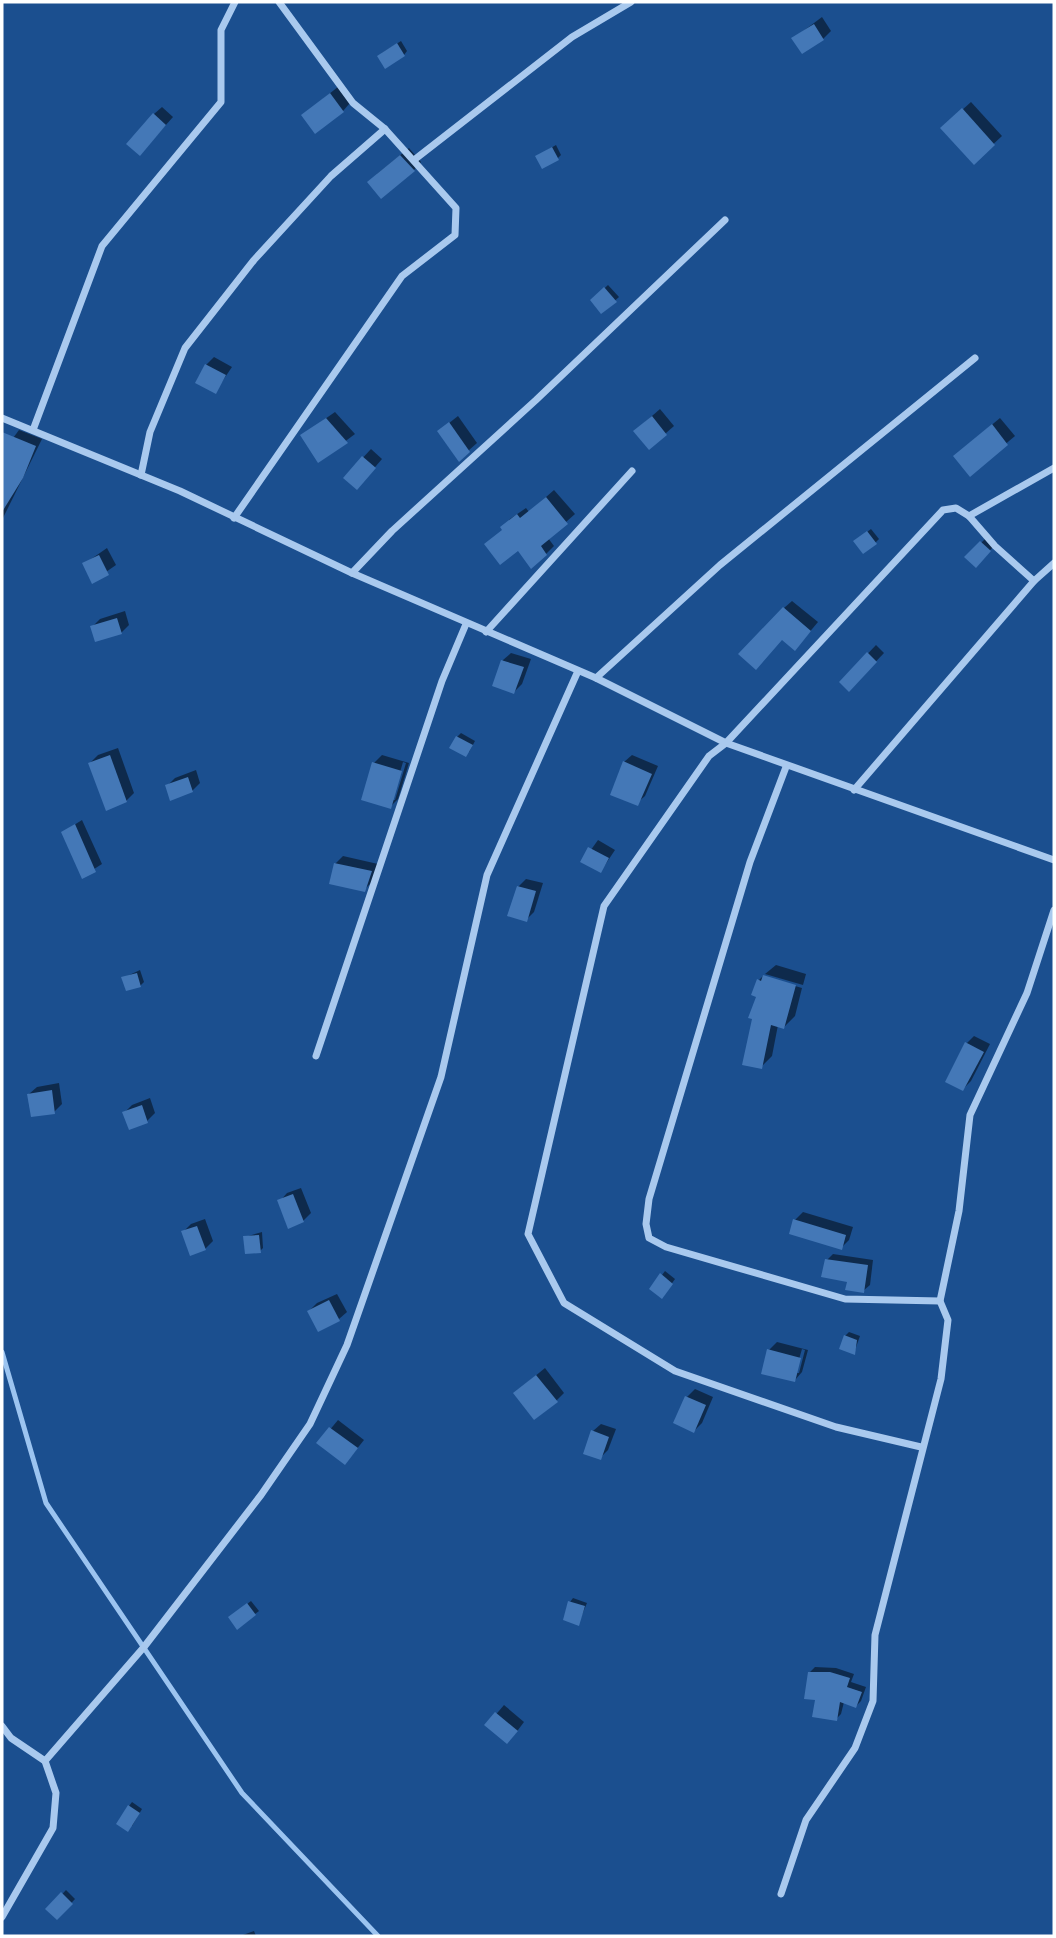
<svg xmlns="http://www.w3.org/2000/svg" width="1056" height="1938" viewBox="0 0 1056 1938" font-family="Lato,sans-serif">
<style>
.shadow{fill:#0007;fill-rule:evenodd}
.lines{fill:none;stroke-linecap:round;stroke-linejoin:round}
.stream{stroke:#9cc4f0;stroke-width:5}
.building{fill:#4478b7}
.minor{stroke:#a9c9ee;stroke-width:7}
</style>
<rect width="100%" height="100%" fill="#1b4f8f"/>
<g class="shadow">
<path d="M822 17 831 31 823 39 794 38Z"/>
<path d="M401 41 407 51 404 55 382 53Z"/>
<path d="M339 86 350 103 343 111 303 115Z"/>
<path d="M971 102 1002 136 974 162 951 120Z"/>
<path d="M162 107 173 117 148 145 154 114Z"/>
<path d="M556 145 561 155 557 159 537 156Z"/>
<path d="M409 148 421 162 414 170 377 174Z"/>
<path d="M608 285 619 297 602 312 592 300Z"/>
<path d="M214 357 232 367 215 392 206 365Z"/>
<path d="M660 409 674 426 649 448 644 423Z"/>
<path d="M335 412 355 434 319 461 302 435Z"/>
<path d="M458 416 477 443 459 459 439 431Z"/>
<path d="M1000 418 1015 436 970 474 964 448Z"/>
<path d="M19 430 42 439 2 520V453Z"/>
<path d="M371 449 382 459 364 480 345 477Z"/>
<path d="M554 490 575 514 548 538 554 546 546 554 504 529 510 519 526 508 529 512Z"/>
<path d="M871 529 879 539 875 543 859 538Z"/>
<path d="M985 539 993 547 976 566 967 557Z"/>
<path d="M107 548 116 565 93 581 84 564Z"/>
<path d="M792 601 818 622 802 641 784 608Z"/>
<path d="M125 611 129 625 121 633 92 627 100 619Z"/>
<path d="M876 645 884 653 849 690 841 682Z"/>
<path d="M511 653 531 659 522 684 514 692 494 685 503 660Z"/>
<path d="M461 733 475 741 469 752 457 737Z"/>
<path d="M118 748 134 793 126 801 90 763 98 755Z"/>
<path d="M382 755 409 763 398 799 390 807 374 763ZM403 762 406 763 395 800H392Z"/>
<path d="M632 755 658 766 645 796 637 803 624 762Z"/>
<path d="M196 770 200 783 192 791 167 786 175 778Z"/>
<path d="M82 820 102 864 83 876 63 832Z"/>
<path d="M598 840 615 850 601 871 583 861Z"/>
<path d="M343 856 378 864 372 882 364 890 335 864Z"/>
<path d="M526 879 543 883 534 912 526 920 518 887Z"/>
<path d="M776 965 806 974 803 985 765 974Z"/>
<path d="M140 970 144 982 140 986 123 978Z"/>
<path d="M764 975V977L802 988 795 1016 784 1027 778 1025 772 1056 761 1067 758 997 759 980Z"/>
<path d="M974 1036 990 1044 971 1081 963 1089 966 1044Z"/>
<path d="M59 1083 62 1104 54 1112 29 1094 37 1087Z"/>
<path d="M150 1098 155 1113 147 1121 124 1113 132 1105Z"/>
<path d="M301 1188 311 1213 303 1221 280 1201 287 1193Z"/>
<path d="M803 1212 853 1227 849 1240 841 1248 795 1220Z"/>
<path d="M205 1219 213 1241 205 1249 183 1232 191 1224Z"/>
<path d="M262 1232 263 1248 260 1251 245 1237Z"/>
<path d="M833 1254 873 1260 870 1285 863 1291 827 1260Z"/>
<path d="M665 1271 675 1279 665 1293 662 1275Z"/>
<path d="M337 1294 347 1312 339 1319 309 1311 317 1303Z"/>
<path d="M849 1332 860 1336 854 1353 845 1336Z"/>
<path d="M777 1342 808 1350 802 1372 795 1380 769 1350ZM802 1349 805 1350 799 1373H795Z"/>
<path d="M545 1368 564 1393 556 1401 523 1386Z"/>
<path d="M695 1389 713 1397 702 1423 694 1431 687 1397Z"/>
<path d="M338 1420 364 1440 352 1455 319 1443Z"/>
<path d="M601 1424 616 1429 608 1450 600 1458 593 1431Z"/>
<path d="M573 1598 587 1603 578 1624 570 1602Z"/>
<path d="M251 1601 259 1611 237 1627 234 1614Z"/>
<path d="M815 1667 836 1668 854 1674 851 1682 866 1687 861 1701 856 1706 844 1702 841 1714 836 1719 817 1699 810 1672Z"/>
<path d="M504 1705 524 1722 515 1734 487 1725Z"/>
<path d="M132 1802 142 1809 132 1826 129 1806Z"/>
<path d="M66 1890 75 1899 57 1918 48 1909Z"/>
<path d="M254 1931 256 1936H240Z"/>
</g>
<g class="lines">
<path class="stream" d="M2 1352 46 1503 242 1793 378 1936"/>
</g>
<g class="building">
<path d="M814 24 824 40 802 54 791 38Z"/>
<path d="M397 43 405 56 385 69 377 56Z"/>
<path d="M330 93 344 112 315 134 301 115Z"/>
<path d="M962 108 995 145 974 165 940 128Z"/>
<path d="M153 113 166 125 140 156 126 144Z"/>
<path d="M552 147 559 160 542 169 535 156Z"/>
<path d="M400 155 415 171 381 199 367 182Z"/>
<path d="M604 287 617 302 601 314 590 300Z"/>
<path d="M205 364 226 375 216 394 195 383Z"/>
<path d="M652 416 667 435 649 450 633 431Z"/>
<path d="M326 418 348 443 318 463 300 435Z"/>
<path d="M449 422 470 452 459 462 437 431Z"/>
<path d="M992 424 1008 445 970 477 953 456Z"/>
<path d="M2 432 36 446 23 478 2 512Z"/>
<path d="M362 456 376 468 357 490 343 478Z"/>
<path d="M546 497 568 524 541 546 547 555 531 569 518 551 500 565 484 544 502 530 500 527 517 514 520 518Z"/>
<path d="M867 531 877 544 863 554 853 541Z"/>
<path d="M980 541 991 551 976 568 964 557Z"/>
<path d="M99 555 109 575 92 584 82 563Z"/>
<path d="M783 607 811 631 795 651 782 640 756 670 738 654Z"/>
<path d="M117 618 122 634 95 642 90 626Z"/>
<path d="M867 652 877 662 849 692 839 682Z"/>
<path d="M501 660 524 667 514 694 492 686Z"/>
<path d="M456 736 473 745 466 757 449 748Z"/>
<path d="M110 755 127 802 106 811 88 763Z"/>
<path d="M623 761 652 774 638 806 610 795Z"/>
<path d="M372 762 402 771 391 809 361 800Z"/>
<path d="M188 777 193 792 170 801 165 785Z"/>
<path d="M75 824 96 872 82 879 61 832Z"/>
<path d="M588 847 609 858 601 873 580 862Z"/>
<path d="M334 863 372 871 365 892 329 884Z"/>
<path d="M517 886 536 891 527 922 507 916Z"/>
<path d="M137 973 141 987 126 991 121 977Z"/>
<path d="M763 975 796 985 784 1029 771 1025 762 1069 742 1065 752 1019 748 1018 756 997 751 995 757 979 761 981Z"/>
<path d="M965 1042 984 1052 963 1091 945 1082Z"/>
<path d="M52 1090 55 1114 31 1117 27 1094Z"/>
<path d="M142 1105 148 1123 129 1130 122 1112Z"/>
<path d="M293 1194 304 1222 288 1229 277 1200Z"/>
<path d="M793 1219 846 1235 842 1250 789 1234Z"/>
<path d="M197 1226 206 1250 190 1256 181 1231Z"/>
<path d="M259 1235 261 1253 245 1254 243 1236Z"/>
<path d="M825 1259 868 1265 864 1293 845 1290 847 1282 821 1277Z"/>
<path d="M660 1273 673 1284 662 1299 649 1289Z"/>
<path d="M329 1300 340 1321 318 1332 307 1311Z"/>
<path d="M844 1335 857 1340 855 1355 839 1349Z"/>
<path d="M767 1349 801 1358 795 1382 761 1374Z"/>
<path d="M536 1375 558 1402 534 1420 513 1393Z"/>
<path d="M685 1396 706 1405 694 1433 673 1423Z"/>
<path d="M329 1427 358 1448 345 1465 316 1443Z"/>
<path d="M591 1430 609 1437 601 1460 583 1454Z"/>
<path d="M568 1601 585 1606 579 1626 563 1620Z"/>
<path d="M247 1603 256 1615 237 1630 228 1617Z"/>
<path d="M808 1672H830L850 1678 847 1687 862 1692 856 1708 840 1702 837 1721 812 1717 815 1700 804 1699Z"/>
<path d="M495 1712 518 1731 507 1744 484 1725Z"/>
<path d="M128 1805 140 1813 128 1832 116 1824Z"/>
<path d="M61 1892 73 1904 57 1920 45 1909Z"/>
</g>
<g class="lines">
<g class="minor">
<path d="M414 160 572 37 631 2"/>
<path d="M2 418 180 491 352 573 596 678 726 743 1054 860"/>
<path d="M33 430 102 246 221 102V30L235 2"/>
<path d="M141 475 150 432 185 348 254 260 331 176 385 129"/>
<path d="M969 516 1054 468"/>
<path d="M234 518 402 276 455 235 456 208 385 129 353 103 279 2"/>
<path d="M352 573 392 531 536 400 725 220"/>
<path d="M486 632 632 471"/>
<path d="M596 678 720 565 975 358"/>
<path d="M786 767 750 862 649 1199 646 1224 649 1238 666 1247 845 1299 940 1301"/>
<path d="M854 790 1034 581 1054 563"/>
<path d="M316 1056 442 681 466 624"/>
<path d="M921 1447 836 1427 675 1371 564 1303 528 1234 604 906 709 756 726 743 943 510 956 508 969 516 995 546 1034 581"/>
<path d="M2 1726 11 1738 45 1761 56 1793 53 1828 2 1917"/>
<path d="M45 1761 144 1647 261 1495 310 1424 347 1345 441 1077 487 875 578 671"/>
<path d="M781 1894 806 1820 855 1748 873 1701 875 1635 941 1379 948 1320 940 1301 959 1211 970 1115 1027 993 1054 910"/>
</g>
</g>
<rect width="1056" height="1938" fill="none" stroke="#ffffff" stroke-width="7"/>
</svg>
